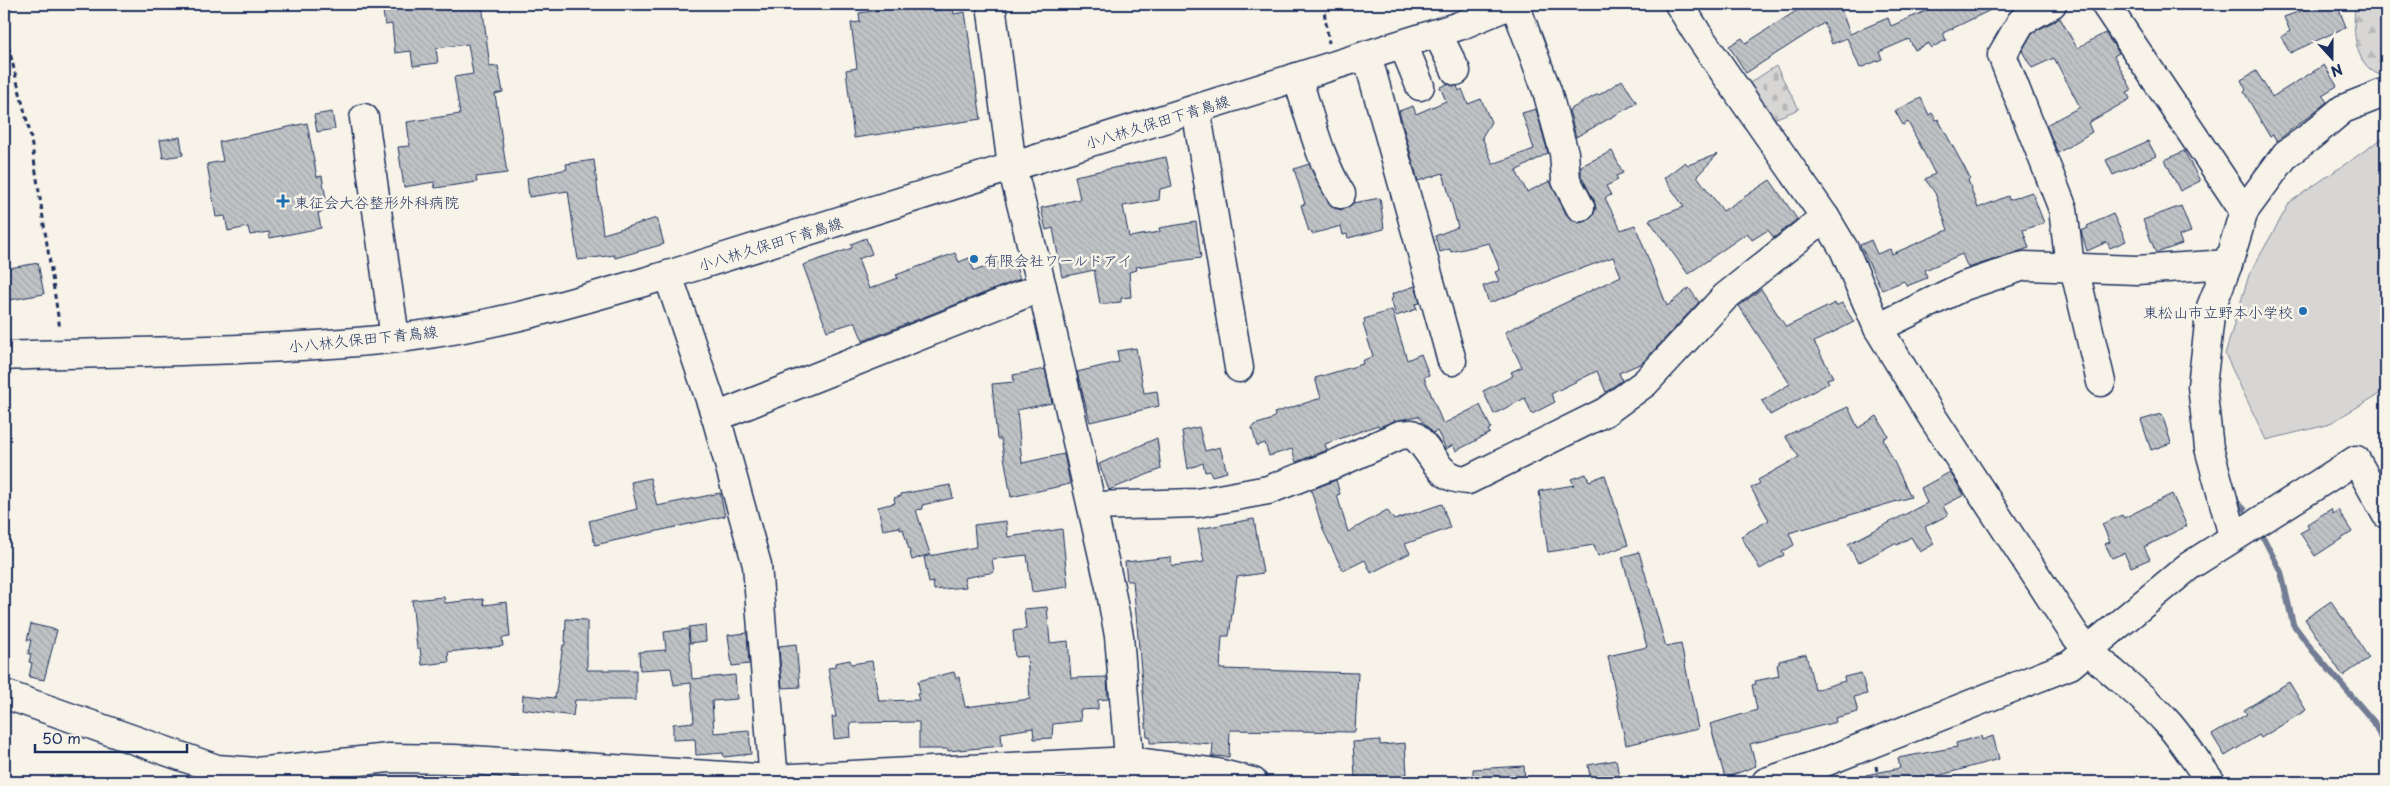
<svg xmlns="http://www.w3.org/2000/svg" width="2390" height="786" viewBox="0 0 2390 786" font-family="'Playpen Sans','Klee One',sans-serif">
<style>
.grass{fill:#d7d6d4;stroke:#798299}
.forest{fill:url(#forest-firs);stroke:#798299}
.cemetery{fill:url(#cemetery-stones);stroke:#798299}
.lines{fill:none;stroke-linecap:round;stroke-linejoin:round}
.stream{stroke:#727c95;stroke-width:6}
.building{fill:url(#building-back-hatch);stroke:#1b2f5e}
.minor-casing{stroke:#1b2f5e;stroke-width:31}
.major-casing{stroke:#1b2f5e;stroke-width:31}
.path{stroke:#1b2f5e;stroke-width:3;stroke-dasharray:5 4;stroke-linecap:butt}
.minor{stroke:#f7f3e8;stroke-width:28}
.major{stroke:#f7f3e8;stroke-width:28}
.poi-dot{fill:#1f6fb2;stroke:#f7f3e8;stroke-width:2}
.labels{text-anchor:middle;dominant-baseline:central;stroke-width:5;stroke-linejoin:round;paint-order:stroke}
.street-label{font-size:15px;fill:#1b2f5e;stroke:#f7f3e8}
.poi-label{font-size:15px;fill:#1b2f5e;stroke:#f7f3e8;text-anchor:start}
</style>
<defs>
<pattern id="forest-firs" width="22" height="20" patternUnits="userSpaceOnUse" patternTransform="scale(1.25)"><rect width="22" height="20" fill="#d7d6d4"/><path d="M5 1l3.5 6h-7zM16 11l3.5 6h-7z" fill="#b8b8b8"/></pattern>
<pattern id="cemetery-stones" width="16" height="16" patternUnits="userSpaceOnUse" patternTransform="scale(1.25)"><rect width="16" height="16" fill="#d7d6d4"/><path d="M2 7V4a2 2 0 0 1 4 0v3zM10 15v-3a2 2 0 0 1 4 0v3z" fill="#b8b8b8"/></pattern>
<pattern id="building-back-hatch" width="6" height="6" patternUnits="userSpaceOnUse" patternTransform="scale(1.25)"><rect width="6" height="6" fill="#c0c3c5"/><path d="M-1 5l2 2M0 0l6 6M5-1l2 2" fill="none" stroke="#a4a8ac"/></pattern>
</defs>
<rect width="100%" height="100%" fill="#f7f3e8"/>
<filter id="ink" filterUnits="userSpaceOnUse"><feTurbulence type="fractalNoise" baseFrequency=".02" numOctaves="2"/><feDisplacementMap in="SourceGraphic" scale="10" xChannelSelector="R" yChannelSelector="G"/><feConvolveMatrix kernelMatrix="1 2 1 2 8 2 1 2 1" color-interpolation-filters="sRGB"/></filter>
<g filter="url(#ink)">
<path class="grass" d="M2386 136V390L2327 425 2266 440 2225 354 2249 275 2290 202Z"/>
<path class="forest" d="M2355 4H2386V77C2353 69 2353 32 2355 4Z"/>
<path class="cemetery" d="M1776 66 1799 109 1769 121 1745 86Z"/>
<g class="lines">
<g class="stream">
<path d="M2234 500 2244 509"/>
<path d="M2261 533 2281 572 2293 624 2313 651 2374 722 2386 750"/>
</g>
</g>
<g class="building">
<path d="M382 4H482L490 67 498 66 503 92 495 94 507 173 476 177 477 182 435 188 434 182 404 187 398 147 410 146 407 122 460 114 454 77 473 74 468 44 436 48 438 63 413 66 411 51 395 53 392 24 385 25Z"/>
<path d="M924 4H932L933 11 953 8 954 14 965 12 981 119 854 138 846 70 857 68 851 23 860 22 859 13Z"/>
<path d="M1807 4H1839L1850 34 1888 18 1891 26 1942 4H2003L1943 33 1946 40 1931 48 1929 43 1915 50 1909 39 1879 52 1882 59 1860 68 1847 38 1832 44 1824 23 1746 73 1729 46 1742 38 1746 43Z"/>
<path d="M2331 4H2337L2346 27 2290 53 2281 37 2290 31 2284 17 2314 6 2317 9Z"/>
<path d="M2060 18 2077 48 2105 33 2119 53 2114 56 2132 90 2127 92 2130 99 2088 123 2092 132 2058 153 2046 125 2080 107 2054 58 2032 68 2022 51 2032 33Z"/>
<path d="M2324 65 2337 86 2322 95 2327 102 2277 141 2273 135 2270 137 2244 92 2246 90 2241 80 2256 71 2272 97Z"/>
<path d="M1622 80 1637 103 1576 137 1569 110 1598 94 1599 95Z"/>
<path d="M1447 84 1457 86 1459 91 1462 89 1468 104 1481 99 1491 122 1482 137 1493 164 1534 149 1522 113 1536 109 1548 153 1516 171 1527 192 1550 181 1566 214 1572 220 1579 223 1587 221 1593 216 1596 208 1594 200 1581 176V166L1612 151 1623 173 1616 176 1618 180 1606 186 1611 195 1605 198 1621 230 1635 225 1667 306 1689 288 1699 302 1642 363 1619 373 1622 380 1606 392 1597 371 1551 394 1555 402 1532 414 1525 398 1494 414 1483 391 1513 376 1511 372 1522 367 1505 332 1621 276 1613 257 1489 303 1483 286 1499 281 1495 272 1500 270 1489 243 1451 252 1450 249 1440 252 1435 236 1458 227 1443 173 1418 181 1399 111 1413 106 1416 114 1446 101 1440 87Z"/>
<path d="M1921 98 1929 115 1932 113 1936 120 1938 119 1970 178 1968 180 1978 208 2008 196 2009 200 2032 192 2044 223 2023 230 2029 248 1968 268 1962 254 1925 270 1927 278 1907 286 1904 281 1882 290 1860 245 1871 240 1877 254 1890 249 1892 254 1948 230 1935 193 1925 179 1935 174 1908 122 1903 125 1895 111Z"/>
<path d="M332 112 335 129 317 132 314 115Z"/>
<path d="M307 123 317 177 322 176 326 199H321L323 212 318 213 321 228 270 238 269 232 250 235 248 227 228 231 225 216 216 217 207 164 223 161 219 142Z"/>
<path d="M180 137 183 155 163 158 160 140Z"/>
<path d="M2148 141 2156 156 2113 175 2106 160Z"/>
<path d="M2184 151 2200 181 2180 191 2165 160Z"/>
<path d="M1718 154 1697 176 1723 211 1770 180 1797 219 1774 238 1768 230 1752 240 1747 233 1688 274 1649 220 1684 207 1664 178 1685 162 1688 165Z"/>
<path d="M1166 157 1172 186 1160 189 1159 200 1123 206 1129 237 1160 232 1159 228 1196 222 1201 258 1136 267 1137 270 1129 272 1131 297 1121 298V302L1100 304 1094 270 1062 277 1053 228 1046 230 1041 208 1080 199 1075 176Z"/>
<path d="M594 160 603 234 657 218 664 244 615 258 614 255 578 260 568 191 529 197 527 178 567 169 566 164Z"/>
<path d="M1309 164 1320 188 1334 208 1341 210 1353 203 1380 198 1384 229 1348 238 1347 234 1343 235 1341 226 1312 234 1311 231 1309 232 1301 205 1305 204 1294 169Z"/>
<path d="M2181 206 2191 232 2179 236 2182 244 2156 253 2143 220Z"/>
<path d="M2113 214 2126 241 2110 248 2107 242 2087 251 2081 231 2088 228 2087 226Z"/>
<path d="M866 238 872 254 858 259 869 289 898 278 896 275 955 253 959 262 969 258 974 271 1013 258 1020 279 863 341 855 322 827 331 803 265 852 248 851 244Z"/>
<path d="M38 263 44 294 4 301V269Z"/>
<path d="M1415 286 1420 303 1415 304 1417 309 1396 316 1391 299 1393 298 1392 294Z"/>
<path d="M1761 289 1786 327 1835 303 1836 306 1842 303 1854 322 1814 342 1833 377 1827 379 1829 383 1770 415 1762 401 1790 384 1739 306Z"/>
<path d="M1392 310 1407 360 1421 354 1429 375 1424 377 1443 424 1480 405 1491 428 1488 430 1490 433 1456 451 1453 445 1446 449 1437 431 1433 433 1418 416 1394 421 1379 427 1378 425 1325 444 1327 450 1296 462 1292 449 1269 456 1265 443 1257 446 1252 428 1254 425 1270 420 1275 416 1274 413 1321 398 1315 378 1363 364 1362 361 1373 356 1363 324 1365 323 1364 319Z"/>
<path d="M1136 348 1144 393 1157 391 1159 406 1090 422 1077 372 1119 362 1117 351Z"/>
<path d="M1045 369 1052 403 1017 410 1022 463 1064 454 1070 484 1011 497 1001 439H997L992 384 1014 382 1013 375Z"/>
<path d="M1848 407 1858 428 1877 416 1888 436 1883 439 1911 497 1789 533 1794 545 1782 552 1784 555 1760 569 1741 536 1769 520 1751 488 1760 483 1758 480 1799 457 1785 436Z"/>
<path d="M2162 414 2171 443 2151 450 2141 420Z"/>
<path d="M1199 427 1205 451 1220 447 1227 472 1212 476 1210 471 1205 472 1203 463 1188 469 1182 431Z"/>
<path d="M1157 438 1161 469 1109 490 1099 464Z"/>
<path d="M1950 472 1964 495 1943 506 1948 515 1925 527 1934 544 1920 552 1911 537 1897 545 1895 543 1858 563 1848 544 1927 503 1921 488Z"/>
<path d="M1586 474 1589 481 1605 475 1628 545 1598 556 1594 545 1548 552 1539 491 1574 485 1571 479Z"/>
<path d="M650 478 657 506 720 493 725 516 595 545 589 521 637 509 631 482Z"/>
<path d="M1336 480 1340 494 1337 495 1348 532 1387 510 1394 520 1442 504 1450 528 1405 544 1410 553 1371 573 1365 560 1343 571 1323 530 1311 490Z"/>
<path d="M950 485 953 498 922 505 923 509 916 510 930 554 912 560 903 529 900 530V527L883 530 878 507 895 503 894 498 901 496V494Z"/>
<path d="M2172 494 2187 526 2144 547 2150 559 2131 567 2124 553 2112 558 2105 544 2110 542 2102 524 2122 515 2124 518Z"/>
<path d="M2331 509 2333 514 2338 510 2352 532 2315 556 2300 533 2309 528 2307 524Z"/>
<path d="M1254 519 1263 573 1237 577 1229 636H1222L1220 669 1358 673 1355 732 1230 730 1229 757 1212 756 1213 744 1183 742 1150 743V737H1147L1133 581H1127L1125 562 1171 557 1172 566 1204 562 1198 529Z"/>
<path d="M1006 521 1008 537 1062 529 1068 587 1032 592 1027 555 992 559 994 572 964 578 966 587 934 590 933 582 929 583 924 557 976 547 974 525Z"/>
<path d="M1639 552 1666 647 1681 644 1698 729 1626 745 1608 656 1647 647 1622 557Z"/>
<path d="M444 597 445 603 483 599 484 605 507 602 510 637 502 638 503 646 448 652 449 662 422 665 420 648H417L412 600Z"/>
<path d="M2331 601 2369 658 2343 676 2305 619Z"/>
<path d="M1047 607 1050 643 1068 641 1071 678 1107 677 1108 699 1098 700V709L1080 710 1081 721 1053 724 1052 738 1034 739 1033 728 1001 733 1002 746 948 751V749H919V722L850 723 851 737 834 739 832 717H836L828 668 835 667V663L850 660 851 664 872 661 879 701 919 700 917 694 920 693 918 681 954 672 956 678 959 677 965 707 1030 699 1027 656 1015 657 1013 631 1026 629 1024 609Z"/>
<path d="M566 619 587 620V670H636V700H575L573 716 522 709 523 695 555 698 563 645H565Z"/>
<path d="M31 624 57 630 44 680 29 677 32 663 29 662 31 654H28L31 640H27Z"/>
<path d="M705 625 706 641 690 643 689 627Z"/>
<path d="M688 629 692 679 735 675 737 699 712 701 714 733 749 730 751 754 724 757 723 753 696 755 695 739 673 740V724L694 722 691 683 674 685 671 668 640 670 639 652 666 650 664 632Z"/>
<path d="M747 633 749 664 732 666 728 635Z"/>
<path d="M796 644 800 687 782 688 779 646Z"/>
<path d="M1806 654 1815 690 1845 681 1844 677 1861 673 1867 694 1854 697 1858 712 1835 718 1836 722 1750 744 1756 766 1725 778 1710 724 1757 710 1752 685 1756 684 1755 681 1779 676 1777 665 1779 664V661Z"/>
<path d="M2289 682 2306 710 2261 738 2259 735 2225 756 2212 735 2247 714 2244 710Z"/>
<path d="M1981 736 1982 740 1993 736 1999 759 1930 778V782H1866V775L1900 768 1898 758 1957 747 1956 743Z"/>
<path d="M1380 740V745L1405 743 1407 774H1405V782H1357V777H1355L1353 742Z"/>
<path d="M1616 760 1620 782H1591L1588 765Z"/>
<path d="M1524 766 1525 782H1473V769Z"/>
</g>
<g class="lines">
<g class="minor-casing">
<g id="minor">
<path d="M991 4 1012 167 1042 287 1110 587 1119 636 1131 782"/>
<path d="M1515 4 1547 91 1564 153 1566 180 1580 207"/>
<path d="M1679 4 1697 33 1825 217 1844 249 1878 328 1931 415 2075 635C2101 667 2137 689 2165 720 2182 738 2196 762 2211 782"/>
<path d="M2052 4 2021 22 2002 55 2063 209 2070 266"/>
<path d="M2105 4 2244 211"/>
<path d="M1437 33 1456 71"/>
<path d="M1403 44 1420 86"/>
<path d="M1367 55 1452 361"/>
<path d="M1297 77C1310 116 1319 159 1341 194"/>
<path d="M1196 109 1239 368"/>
<path d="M364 118 395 338"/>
<path d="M2074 267 2101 382"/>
<path d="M668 275 716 417 757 565 774 782"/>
<path d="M1878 328 1964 286 2024 266 2137 270 2228 264"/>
<path d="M716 417 1042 287"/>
<path d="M1092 506 1197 503 1268 490 1340 462 1400 435 1412 434C1435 451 1434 479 1468 480L1605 412 1645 383 1725 297 1825 217"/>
<path d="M2233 536 2209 448 2202 386 2211 307 2228 264 2244 211 2286 154 2307 139 2343 109 2386 92"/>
<path d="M4 694 217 769 256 772 389 758 454 759 773 779 1131 761 1218 773 1253 782"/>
<path d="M1766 782 1825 762 2070 665 2189 566 2356 460 2386 514"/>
</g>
</g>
<g class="major-casing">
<path id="major" d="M4 356C138 351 274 352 407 337 496 326 583 300 668 275L1459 26 1512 4"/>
</g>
<g class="path">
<path d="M1323 4 1329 43"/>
<path d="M4 29 30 133 60 329"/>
<path d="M1876 766 1879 782"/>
</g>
<use href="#minor" class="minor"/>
<use href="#major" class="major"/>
</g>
</g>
<g class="poi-dot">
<path d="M280.5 193.5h5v5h5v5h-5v5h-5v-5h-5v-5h5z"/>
<circle cx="974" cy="259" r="5"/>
<circle cx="2303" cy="311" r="5"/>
</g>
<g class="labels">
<g class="street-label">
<text transform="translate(1157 121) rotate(-17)">小八林久保田下青鳥線</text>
<text transform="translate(770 243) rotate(-17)">小八林久保田下青鳥線</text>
<text transform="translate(363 338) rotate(-6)">小八林久保田下青鳥線</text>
</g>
<g class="poi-label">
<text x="294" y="201">東征会大谷整形外科病院</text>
<text x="984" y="259">有限会社ワールドアイ</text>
<text x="2293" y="311" text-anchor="end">東松山市立野本小学校</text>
</g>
</g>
<rect width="2390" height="786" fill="none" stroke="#f7f3e8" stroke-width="20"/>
<rect x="10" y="10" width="2370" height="766" fill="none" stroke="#1b2f5e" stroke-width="2" filter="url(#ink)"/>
<g transform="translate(2332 58) rotate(159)" stroke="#f7f3e8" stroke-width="4" paint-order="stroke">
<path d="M0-4L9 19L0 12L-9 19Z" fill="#1b2f5e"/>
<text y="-8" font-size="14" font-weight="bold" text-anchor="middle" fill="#1b2f5e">N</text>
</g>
<path d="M35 744v8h152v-8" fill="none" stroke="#1b2f5e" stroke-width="2.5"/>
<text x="42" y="744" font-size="15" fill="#1b2f5e" stroke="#f7f3e8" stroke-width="4" paint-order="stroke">50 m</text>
</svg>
